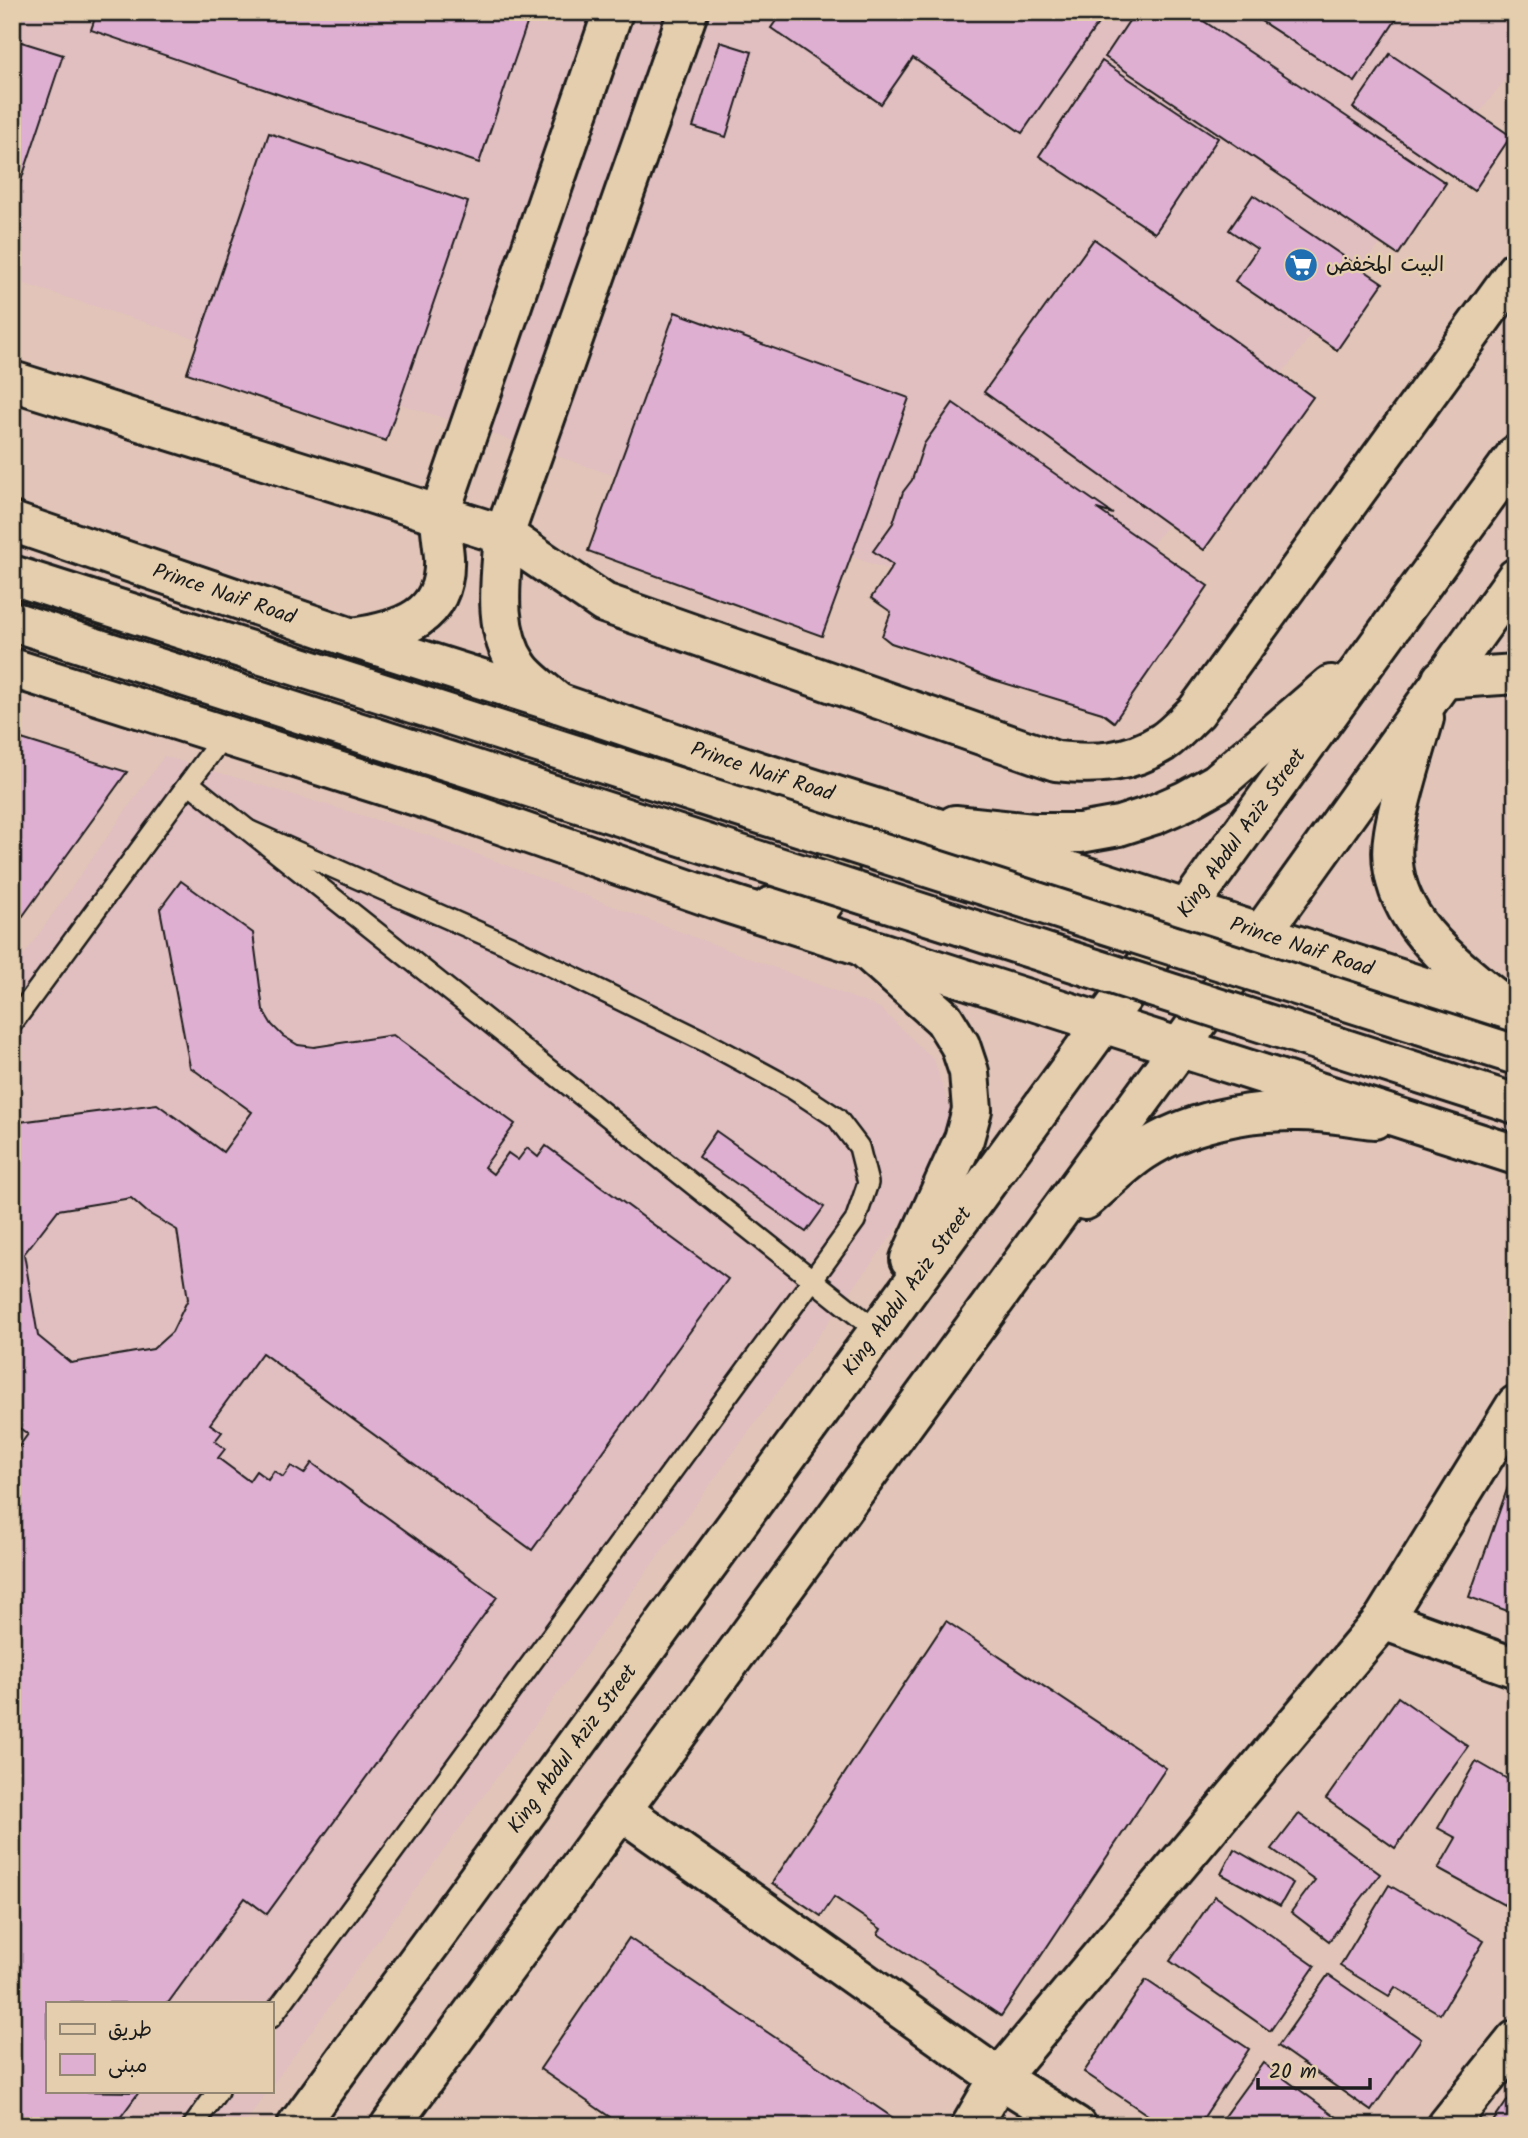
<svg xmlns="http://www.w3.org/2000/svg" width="1528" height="2138" viewBox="0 0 1528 2138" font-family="Kalam,'Playpen Sans Arabic',sans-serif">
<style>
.built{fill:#e1bec0}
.building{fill:#deafd1;stroke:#1c1c1c;stroke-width:2;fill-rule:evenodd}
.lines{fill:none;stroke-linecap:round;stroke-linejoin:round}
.lane-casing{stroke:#1c1c1c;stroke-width:24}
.street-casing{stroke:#1c1c1c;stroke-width:44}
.secondary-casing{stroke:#1c1c1c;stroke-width:44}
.primary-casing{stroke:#1c1c1c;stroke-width:44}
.lane{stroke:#e4ceae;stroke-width:19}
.street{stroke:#e4ceae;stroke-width:38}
.secondary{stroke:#e4ceae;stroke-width:38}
.primary{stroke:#e4ceae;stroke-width:38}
.primary-bridge-casing{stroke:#1c1c1c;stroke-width:44;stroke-linecap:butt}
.primary-bridge{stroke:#e4ceae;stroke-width:38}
.labels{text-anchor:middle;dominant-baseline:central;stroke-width:5;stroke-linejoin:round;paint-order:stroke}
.poi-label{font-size:21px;fill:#1c1c1c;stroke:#e4ceae;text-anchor:start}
.street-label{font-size:21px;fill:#1c1c1c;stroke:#e4ceae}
</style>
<rect width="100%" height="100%" fill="#e2c5b8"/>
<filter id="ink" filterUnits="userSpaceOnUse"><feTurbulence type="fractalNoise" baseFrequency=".0143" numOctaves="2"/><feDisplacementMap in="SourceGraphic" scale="14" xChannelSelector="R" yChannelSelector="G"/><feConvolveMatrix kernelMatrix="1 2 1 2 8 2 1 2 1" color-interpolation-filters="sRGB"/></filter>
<g filter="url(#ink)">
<g class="built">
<path d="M12 12H1516V65L1083 636 475 428 12 280Z"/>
<path d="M164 756 427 835 880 1008 934 1060 953 1118 922 1194 271 2087V2003H47V2091H268L243 2126H12V972Z"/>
</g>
<g class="building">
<path d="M97 12H531L479 163 91 30Z"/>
<path d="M782 12H1106L1022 133 913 58 881 104 771 28Z"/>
<path d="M1135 12H1190L1446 183 1398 255 1105 57Z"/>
<path d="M1247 12H1401L1355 82Z"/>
<path d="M12 39 63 55 12 208Z"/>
<path d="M720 42 752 52 726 137 693 127Z"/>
<path d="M1390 54 1511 136 1474 191 1353 108Z"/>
<path d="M1102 61 1218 138 1155 233 1039 156Z"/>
<path d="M269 133 468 202 386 441 187 373Z"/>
<path d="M1253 195 1383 283 1337 350 1235 281 1257 249 1229 230Z"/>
<path d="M1094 239 1313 397 1204 550 984 392Z"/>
<path d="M675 312 909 398 822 636 588 551Z"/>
<path d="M953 403 1113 514 1097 509 1208 586 1114 722 1102 713 991 679 952 663 891 643 882 636 891 612 871 598 893 565 873 551 893 523 903 492 912 480 924 444Z"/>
<path d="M12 736 127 772 12 931Z"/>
<path d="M181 881 253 933 263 1010 272 1025 283 1036 298 1045 314 1047 393 1035 515 1124 484 1167 493 1174 508 1153 518 1160 527 1148 538 1157 546 1146 728 1279 532 1550 262 1353 210 1424 222 1432 215 1441 225 1449 218 1458 249 1481 256 1471 268 1480 274 1471 283 1477 291 1466 304 1474 312 1463 497 1597 267 1914 245 1898 168 2003H47V2091L139 2092 114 2126H12V1456L28 1434 12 1423V1123L157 1104 223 1152 252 1112 190 1067 160 909ZM131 1198 148 1213 177 1230 188 1299 172 1332 153 1349 71 1363 38 1336 24 1254 58 1210Z"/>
<path d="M716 1131 824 1207 806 1232 698 1157Z"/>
<path d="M1516 1464V1614L1469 1597Z"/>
<path d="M946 1621 1166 1768 1001 2016 878 1934 881 1929 834 1897 821 1916 772 1883Z"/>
<path d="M1398 1697 1468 1746 1395 1848 1326 1799Z"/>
<path d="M1476 1761 1516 1784 1506 1801 1516 1806V1884L1504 1905 1438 1869 1456 1838 1438 1828Z"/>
<path d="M1299 1814 1380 1874 1329 1941 1291 1912 1315 1880 1272 1849Z"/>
<path d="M1234 1849 1293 1883 1280 1906 1221 1874Z"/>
<path d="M1389 1885 1484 1941 1440 2014 1395 1987 1389 1996 1340 1966Z"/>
<path d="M1215 1896 1315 1966 1270 2031 1170 1961Z"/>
<path d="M629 1938 905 2126H623L540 2069Z"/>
<path d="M1328 1975 1421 2039 1371 2111 1278 2046Z"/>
<path d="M1146 1980 1249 2049 1198 2126H1164L1084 2072Z"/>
<path d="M1263 2063 1349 2126H1217Z"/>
<path d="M1516 2088V2126H1490Z"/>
</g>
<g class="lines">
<g class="lane-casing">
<g id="lane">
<path d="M189 783 877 1331"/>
<path d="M250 831 510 946 706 1042 793 1089 837 1118 859 1147 868 1183 855 1221 813 1279 271 2018"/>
<path d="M12 1024 224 735"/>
<path d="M193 2126 218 2091"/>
</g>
</g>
<g class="street-casing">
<g id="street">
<path d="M12 381 504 535 604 603 1056 761C1095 765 1128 764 1163 742 1175 734 1185 722 1196 712L1516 271"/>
<path d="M352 638C401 631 447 618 444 557 443 543 440 529 440 513L613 12"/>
<path d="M1442 679 1516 674"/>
<path d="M558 703C545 691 527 680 518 666 492 628 501 578 504 535L688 12"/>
<path d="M1383 1620 1516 1668"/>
<path d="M622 1811 999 2078 1076 2126"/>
<path d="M971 2126 999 2078 1383 1620 1516 1405"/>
<path d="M1447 2126 1516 2040"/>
</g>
</g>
<g class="secondary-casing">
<g id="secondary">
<path d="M1424 718C1414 755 1400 794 1394 832 1379 918 1460 968 1516 1016"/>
<path d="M955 825 1033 833H1080L1119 826 1153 815 1185 801 1217 783 1331 685"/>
<path d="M861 945 944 1019 960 1045 969 1072 972 1110 964 1139 910 1259"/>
<path d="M1085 1200C1104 1184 1123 1164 1143 1151 1187 1122 1247 1110 1299 1111 1324 1111 1349 1116 1374 1119"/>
<path id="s1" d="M297 2126 1186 910 1516 455"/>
<path d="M390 2126 1180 1047 1516 578"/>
</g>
</g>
<g class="primary-casing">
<g id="primary">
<path id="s2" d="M12 522 352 638 558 703 757 771 916 821 1516 1017"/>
<path d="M12 668 451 807 727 903 1516 1155"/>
<path d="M770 907 785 909 821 906C849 870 844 845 808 817"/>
</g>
</g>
<use href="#lane" class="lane"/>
<use href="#street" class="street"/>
<use href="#secondary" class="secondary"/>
<use href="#primary" class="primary"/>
<g class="primary-bridge-casing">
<g id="primary-bridge">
<path d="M12 575 1516 1055"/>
<path d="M12 621 1516 1104"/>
</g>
</g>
<use href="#primary-bridge" class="primary-bridge"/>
</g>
</g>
<defs>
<g id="supermarket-disc" transform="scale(1.75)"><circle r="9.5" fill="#1f6fb2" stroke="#e4ceae"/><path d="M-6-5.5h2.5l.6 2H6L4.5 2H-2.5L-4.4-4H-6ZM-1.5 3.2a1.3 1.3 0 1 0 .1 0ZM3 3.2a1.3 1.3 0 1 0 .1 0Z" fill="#fff"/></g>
</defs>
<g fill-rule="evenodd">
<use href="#supermarket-disc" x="1301" y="265"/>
</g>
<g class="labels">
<g class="poi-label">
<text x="1326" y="265">البيت المخفض</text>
</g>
<g class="street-label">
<text stroke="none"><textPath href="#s2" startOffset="224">Prince Naif Road</textPath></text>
<text stroke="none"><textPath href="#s2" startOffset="791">Prince Naif Road</textPath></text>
<text stroke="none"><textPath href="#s1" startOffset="1601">King Abdul Aziz Street</textPath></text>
<text stroke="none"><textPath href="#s2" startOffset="1358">Prince Naif Road</textPath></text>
<text stroke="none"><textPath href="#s1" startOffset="1034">King Abdul Aziz Street</textPath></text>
<text stroke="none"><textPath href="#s1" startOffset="467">King Abdul Aziz Street</textPath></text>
</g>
</g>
<rect width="1528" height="2138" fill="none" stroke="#e4ceae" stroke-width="42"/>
<rect x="21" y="21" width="1486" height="2096" fill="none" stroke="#1c1c1c" stroke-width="2.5" filter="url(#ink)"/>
<rect x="46" y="2002" width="228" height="91" fill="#e4ceae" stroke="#948774" stroke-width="2"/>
<rect x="60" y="2024" width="35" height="10" fill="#e4ceae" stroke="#948774" stroke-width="2"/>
<text x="108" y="2036" font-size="21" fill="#1c1c1c">طريق</text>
<rect x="60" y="2054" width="35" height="21" fill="#deafd1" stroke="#948774" stroke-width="2"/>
<text x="108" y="2072" font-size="21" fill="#1c1c1c">مبنى</text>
<path d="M1258 2078v10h112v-10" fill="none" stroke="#1c1c1c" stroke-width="3.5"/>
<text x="1269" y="2078" font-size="21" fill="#1c1c1c" stroke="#e4ceae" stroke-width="5" paint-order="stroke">20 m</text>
</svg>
